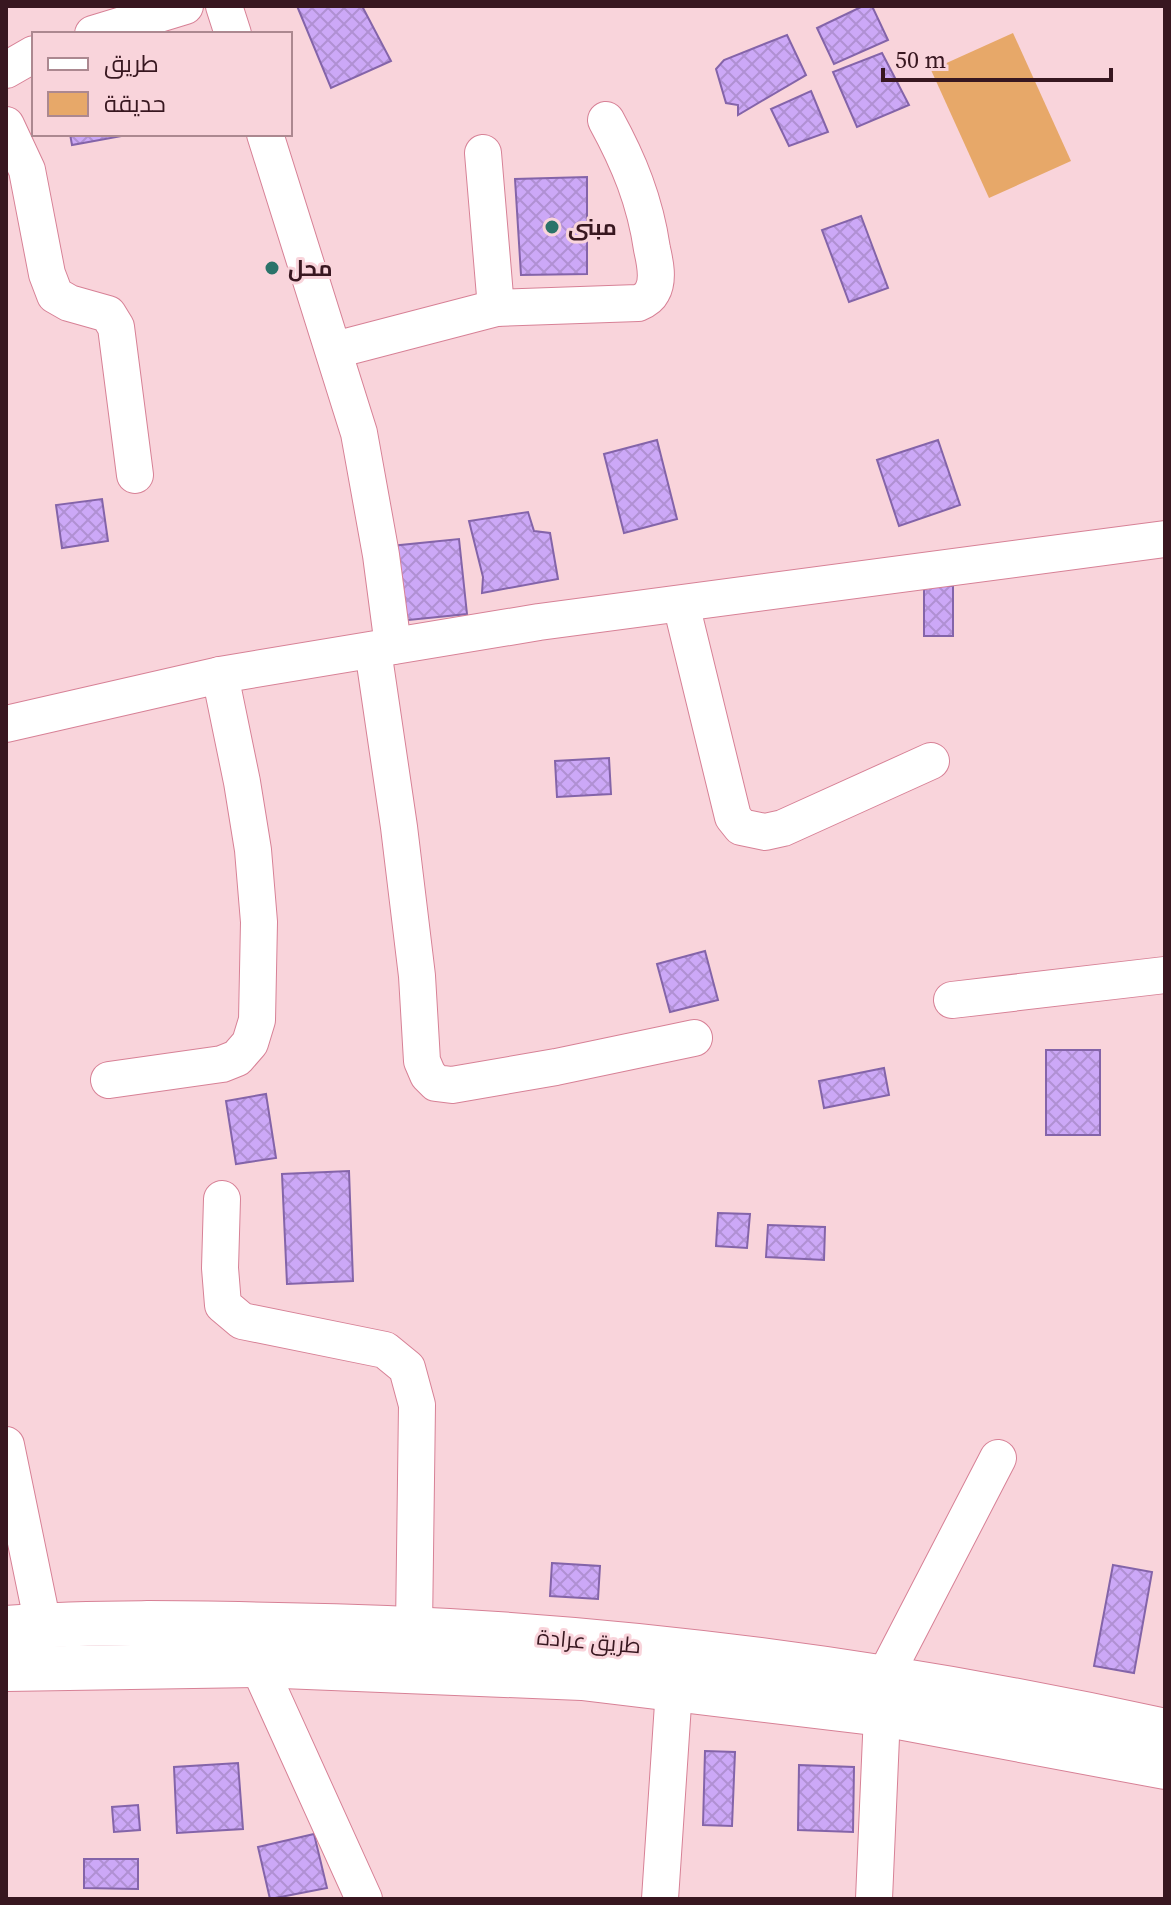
<svg xmlns="http://www.w3.org/2000/svg" width="1171" height="1905" viewBox="0 0 1171 1905" font-family="'Source Serif 4',Cairo,serif">
<style>
.park{fill:#e7a869}
.building{fill:url(#building-cross-hatch);stroke:#8464a9;stroke-width:2}
.lines{fill:none;stroke-linecap:round;stroke-linejoin:round}
.street-casing{stroke:#d78196;stroke-width:38}
.primary-casing{stroke:#d78196;stroke-width:46}
.street{stroke:#fff;stroke-width:36}
.primary{stroke:#fff;stroke-width:44}
.poi-dot{fill:#2b736a;stroke:#f9d4db;stroke-width:3}
.labels{text-anchor:middle;dominant-baseline:central;stroke-width:6;stroke-linejoin:round;paint-order:stroke}
.poi-label{font-size:22px;font-weight:bold;fill:#381720;stroke:#f9d4db;text-anchor:start}
.street-label{font-size:22px;fill:#381720;stroke:#f9d4db}
</style>
<defs>
<pattern id="building-cross-hatch" width="8" height="8" patternUnits="userSpaceOnUse" patternTransform="scale(2)"><rect width="8" height="8" fill="#cca8f7"/><path d="M0 0l8 8M0 8l8-8" fill="none" stroke="#b090d3"/></pattern>
</defs>
<rect width="100%" height="100%" fill="#f9d4db"/>
<path class="park" d="M1013 33 1071 161 989 198 931 70Z"/>
<g class="building">
<path d="M297 6H362L391 61 331 88Z"/>
<path d="M863 6H872L888 40 834 64 817 28Z"/>
<path d="M787 35 806 75 738 115V105L726 103 716 69 724 60Z"/>
<path d="M882 53 909 105 857 127 833 72Z"/>
<path d="M811 91 828 132 789 146 771 109Z"/>
<path d="M70 134H122V136L72 145Z"/>
<path d="M587 177V274L521 275 515 179Z"/>
<path d="M861 216 888 288 849 302 822 230Z"/>
<path d="M657 440 677 519 624 533 604 454Z"/>
<path d="M938 440 960 505 899 526 877 460Z"/>
<path d="M102 499 108 541 62 548 56 505Z"/>
<path d="M528 512 534 531 550 533 558 579 482 593 483 577 469 521Z"/>
<path d="M459 539 467 614 399 621 391 546Z"/>
<rect x="924" y="586" width="29" height="50"/>
<path d="M609 758 611 794 557 797 555 761Z"/>
<path d="M705 951 718 1000 670 1012 657 964Z"/>
<rect x="1046" y="1050" width="54" height="85"/>
<path d="M884 1068 889 1095 824 1108 819 1081Z"/>
<path d="M266 1094 276 1158 236 1164 226 1101Z"/>
<path d="M349 1171 353 1281 287 1284 282 1174Z"/>
<path d="M718 1213 750 1214 747 1248 716 1246Z"/>
<path d="M768 1225 825 1227 824 1260 766 1257Z"/>
<path d="M552 1563 600 1566 598 1599 550 1596Z"/>
<path d="M1113 1565 1152 1572 1134 1673 1094 1666Z"/>
<path d="M705 1751 735 1752 732 1826 703 1825Z"/>
<path d="M238 1763 243 1829 177 1833 174 1767Z"/>
<path d="M799 1765 854 1767 853 1832 798 1830Z"/>
<path d="M138 1805 140 1830 114 1832 112 1807Z"/>
<path d="M314 1834 327 1888 270 1899 258 1847Z"/>
<path d="M84 1859H138V1889L84 1888Z"/>
</g>
<g class="lines">
<g class="street-casing">
<g id="street">
<path d="M224 6 233 34"/>
<path d="M93 34 185 6"/>
<path d="M6 70 34 54"/>
<path d="M6 125 27 170 47 274 55 295 69 303 108 314 116 327 135 475"/>
<path d="M265 134 359 433 381 555 393 646"/>
<path d="M483 153 496 308"/>
<path d="M335 350 496 308 638 303C643 301 649 298 652 292 659 280 655 262 652 249 645 201 629 162 606 120"/>
<path d="M681 604 733 817 741 827 765 832 783 828 931 761"/>
<path d="M373 650 399 827 417 976 422 1061 428 1075 436 1083 452 1085 556 1067 694 1038"/>
<path d="M6 724 220 675 539 622 1165 539"/>
<path d="M952 1000 1165 975"/>
<path d="M109 1080 222 1064 237 1058 250 1043 257 1020 259 922 253 850 242 782 220 675"/>
<path d="M222 1199 220 1268 223 1305 242 1321 385 1350 407 1368 417 1405 414 1628"/>
<path d="M6 1445 43 1625"/>
<path d="M258 1665 364 1899"/>
<path d="M885 1676 998 1458"/>
<path d="M660 1899 674 1689"/>
<path d="M874 1899 882 1714"/>
</g>
</g>
<g class="primary-casing">
<g id="primary">
<path d="M6 1628C96 1621 187 1623 278 1625 577 1629 873 1667 1165 1731"/>
<path d="M6 1669 258 1665 582 1678 882 1714 1165 1767"/>
</g>
</g>
<use href="#street" class="street"/>
<use href="#primary" class="primary"/>
</g>
<g class="poi-dot">
<circle cx="552" cy="227" r="8"/>
<circle cx="272" cy="268" r="8"/>
</g>
<g class="labels">
<g class="poi-label">
<text x="568" y="227">مبنى</text>
<text x="288" y="268">محل</text>
</g>
<g class="street-label">
<text transform="translate(589 1641) rotate(5)">طريق عرادة</text>
</g>
</g>
<rect width="1171" height="1905" fill="none" stroke="#381720" stroke-width="16"/>
<rect x="32" y="32" width="260" height="104" fill="#f9d4db" stroke="#ac8890" stroke-width="2"/>
<rect x="48" y="58" width="40" height="12" fill="#ffffff" stroke="#ac8890" stroke-width="2"/>
<text x="104" y="72" font-size="24" fill="#381720">طريق</text>
<rect x="48" y="92" width="40" height="24" fill="#e7a869" stroke="#ac8890" stroke-width="2"/>
<text x="104" y="112" font-size="24" fill="#381720">حديقة</text>
<path d="M883 68v12h228v-12" fill="none" stroke="#381720" stroke-width="4"/>
<text x="895" y="68" font-size="24" fill="#381720" stroke="#f9d4db" stroke-width="6" paint-order="stroke">50 m</text>
</svg>
